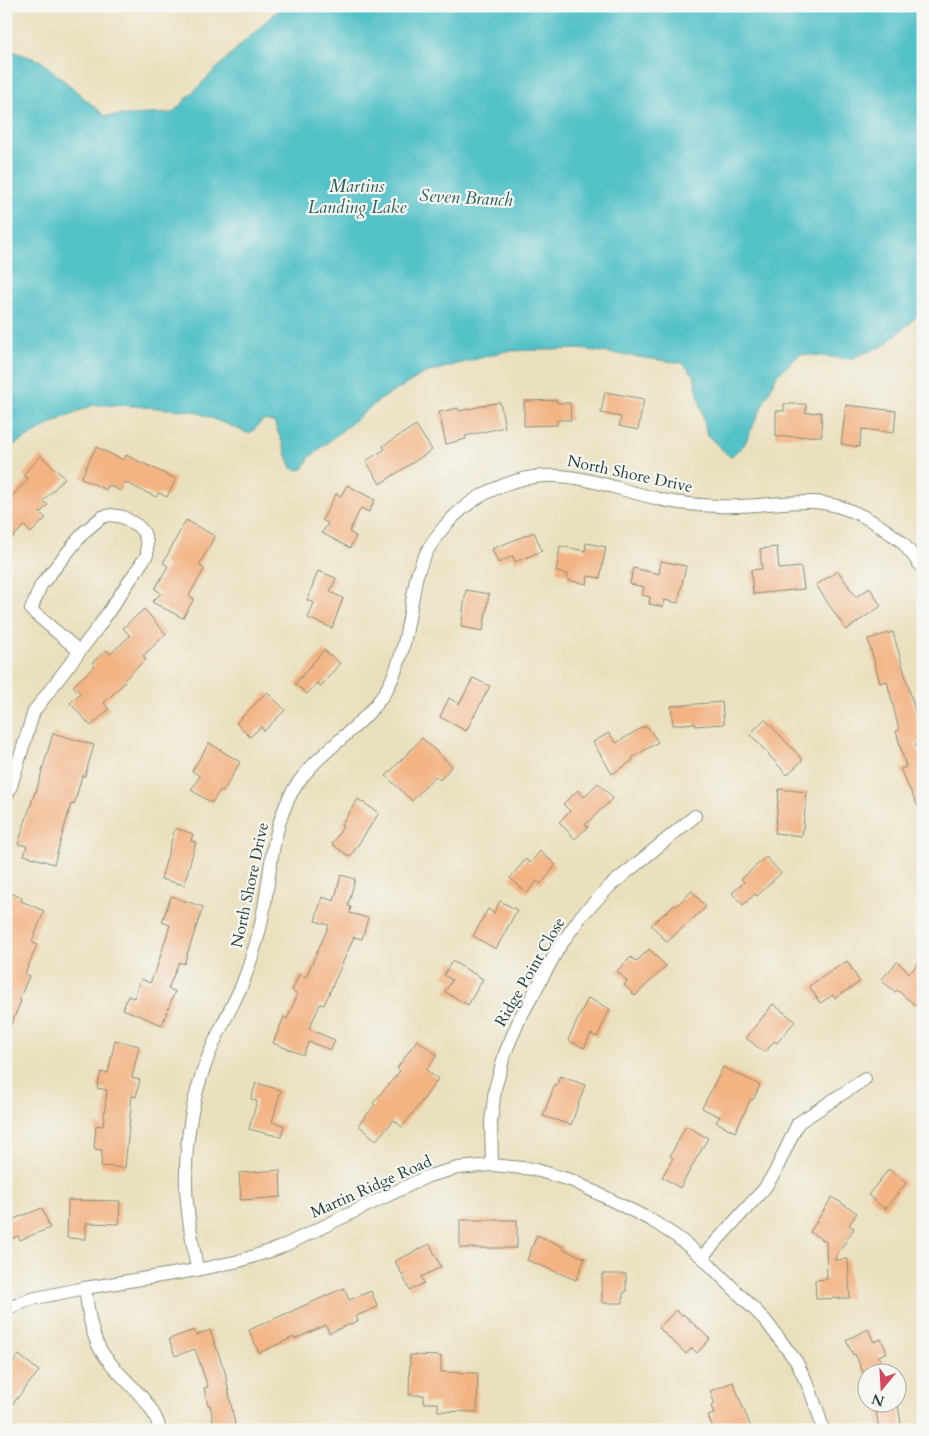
<svg xmlns="http://www.w3.org/2000/svg" width="929" height="1436" viewBox="0 0 929 1436" font-family="Cardo,serif">
<style>
.water{fill:#53c1c8;stroke:#397f7e}
.building{fill:#f3b383}
.lines{fill:none;stroke-linecap:round;stroke-linejoin:round}
.street-casing{stroke:#858e79;stroke-width:14}
.street{stroke:#fff;stroke-width:12}
.labels{text-anchor:middle;dominant-baseline:central;stroke-width:4.5;stroke-linejoin:round;paint-order:stroke}
.street-label{font-size:16px;fill:#1f3d34;stroke:#f6f6f2}
.water-label{font-size:18px;font-style:italic;fill:#2c5e59;stroke:#f6f6f2}
</style>
<rect width="100%" height="100%" fill="#f6f6f2"/>
<filter id="ink" filterUnits="userSpaceOnUse"><feTurbulence type="fractalNoise" baseFrequency=".02" numOctaves="2"/><feDisplacementMap in="SourceGraphic" scale="10" xChannelSelector="R" yChannelSelector="G"/><feConvolveMatrix kernelMatrix="1 2 1 2 8 2 1 2 1" color-interpolation-filters="sRGB"/></filter>
<filter id="wash" filterUnits="userSpaceOnUse"><feTurbulence type="fractalNoise" baseFrequency=".0096" numOctaves="4" result="noise"/><feDisplacementMap in="SourceGraphic" scale="20" xChannelSelector="R" yChannelSelector="G"/><feGaussianBlur stdDeviation="1.12" result="paint"/><feColorMatrix in="noise" values="0 0 0 0 0 0 0 0 0 0 0 0 0 0 0 0 0 1.4 0 .05"/><feComposite in="paint" operator="in"/></filter>
<g filter="url(#wash)">
<rect width="100%" height="100%" fill="#ebe0be"/>
<path class="water" d="M283 6H923V310L913 320 883 346 850 359 800 354 777 375 744 445 730 457 707 435 694 375 682 363 580 349 506 351 425 373 378 401 310 457 303 469 298 470 292 468 274 422 263 420 250 434 194 411 120 405H93L62 418 6 449V49L41 61 105 116 172 113 232 53Z"/>
<g id="blocks">
<g class="building">
<path d="M605 392 644 399 638 430 619 426 621 417 601 413Z"/>
<path d="M557 400V403H570L571 420H557V425L524 426V401Z"/>
<path d="M500 402 505 427 465 436 466 439 446 444 439 412 458 408 459 411Z"/>
<path d="M784 404H806V413L821 412 822 436 776 437V411H784Z"/>
<path d="M846 405 896 411 894 433 862 429 859 447 841 444Z"/>
<path d="M416 425 432 450 380 484 366 461 385 449 383 446Z"/>
<path d="M96 447 124 460 126 455 176 479 167 497 159 493 156 497 124 482 120 491 109 485 106 490 81 478Z"/>
<path d="M41 456 65 478 43 501 48 505 40 513 46 518 31 533 24 526 6 544V503L28 479 23 475Z"/>
<path d="M347 485 375 500 369 512 361 508 349 532 356 536 350 548 322 533 328 523 322 520 336 494 341 496Z"/>
<path d="M186 520 215 536 199 565 204 569 189 596 194 599 183 618 152 602 161 593 155 589 168 566 163 563Z"/>
<path d="M534 532 542 551 515 562 513 556 498 563 492 549Z"/>
<path d="M586 543 606 547 600 578 588 576 587 584 567 580 568 574 556 572 560 546 585 551Z"/>
<path d="M777 547 779 569 801 567 804 589 753 594 751 570 762 569 760 549Z"/>
<path d="M661 561 686 566 678 603 664 600 663 607 649 604 650 597 642 595 644 587 630 584 633 568 659 574Z"/>
<path d="M318 571 336 578 330 592 343 598 332 628 308 618 314 603 307 600Z"/>
<path d="M838 571 856 597 870 588 881 606 846 630 816 585Z"/>
<path d="M466 590 489 594 483 631 461 627Z"/>
<path d="M144 609 166 634 143 656 146 659 123 681 125 682 104 703 109 709 91 726 70 703 80 693 73 686 95 666 92 663 106 650 110 654 130 636 123 628Z"/>
<path d="M893 632 923 739V742L915 744 923 761V817L900 769 906 767 896 731 899 730 887 681 880 683 868 639Z"/>
<path d="M324 650 340 663 321 686 317 683 307 694 295 684Z"/>
<path d="M473 678 490 686 466 731 440 717 449 698 459 704Z"/>
<path d="M267 692 285 710 264 731 261 727 250 737 236 723Z"/>
<path d="M722 702 724 724 695 726V723L673 725 671 706Z"/>
<path d="M765 719 803 760 787 775 750 734Z"/>
<path d="M643 727H648L658 742 632 758 633 760 612 774 593 742 609 733 616 743Z"/>
<path d="M53 733 94 745 85 776H82L74 805 71 804 54 864 24 855 27 846 18 844 35 792H36Z"/>
<path d="M422 738 452 766 440 780 435 776 412 801 386 776Z"/>
<path d="M209 743 240 762 223 792 220 790 212 803 191 790 200 776 192 771Z"/>
<path d="M598 783 613 798 585 825 588 827 575 839 559 822 570 811 563 804 578 790 584 797Z"/>
<path d="M779 789 807 792 802 836 775 833Z"/>
<path d="M358 799 379 813 350 857 332 844 343 827 341 825Z"/>
<path d="M175 828 193 834 191 841 196 842 184 885 161 879Z"/>
<path d="M540 851 556 865 541 884 537 881 527 893 510 878 526 859 530 863Z"/>
<path d="M766 857 781 873 757 896 755 894 743 905 732 893 744 882 741 879Z"/>
<path d="M341 875 355 879 348 906 351 907 350 913 368 918 362 939 354 937 324 1005 320 1004 309 1029 335 1040 331 1050 309 1042 303 1055 273 1043 284 1017 287 1019 298 994 292 991 299 974 306 977 329 925 315 921 322 897 334 901Z"/>
<path d="M6 891 22 898 21 901 44 911 32 942 37 945 25 974 29 976 19 1000 21 1001 6 1036V920L11 910 6 908Z"/>
<path d="M692 891 706 907 667 942 651 925 674 905 676 906Z"/>
<path d="M171 896 203 907 184 964 179 962 168 989 175 991 162 1025 123 1009 128 996 134 998 141 979 150 983 156 970 170 925 162 922Z"/>
<path d="M500 901 517 910 496 949 473 936 488 909 494 913Z"/>
<path d="M649 949 666 966 635 996 624 985 627 981 617 971 631 957 636 962Z"/>
<path d="M923 957V1012L897 990 895 992 881 980 897 962 910 973Z"/>
<path d="M452 961 483 979 468 1005 445 992 452 980 444 975Z"/>
<path d="M847 961 860 982 835 998 833 995 820 1003 809 986Z"/>
<path d="M588 998 610 1009 597 1037 591 1034 584 1048 568 1040Z"/>
<path d="M773 1004 795 1021 777 1043 774 1041 765 1053 746 1038Z"/>
<path d="M115 1040 139 1046 132 1078 140 1080 136 1097 132 1096 125 1168 101 1166 102 1150 94 1149 96 1125 103 1126 107 1090 97 1088 101 1072 108 1073Z"/>
<path d="M417 1040 437 1055 426 1070 438 1079 417 1108 402 1127 394 1120 376 1140 358 1125 375 1105 373 1103 400 1071 397 1068Z"/>
<path d="M723 1067 760 1085 753 1100 751 1099 735 1132 716 1122 720 1117 702 1108Z"/>
<path d="M560 1076 585 1085 571 1125 543 1116 555 1084 557 1085Z"/>
<path d="M256 1083 281 1090 272 1122 284 1125 281 1137 249 1129 257 1101 251 1099Z"/>
<path d="M686 1126 708 1138 680 1188 662 1177 673 1158 670 1156Z"/>
<path d="M889 1169 906 1183 885 1209 868 1195Z"/>
<path d="M280 1170 281 1197 241 1200 239 1173Z"/>
<path d="M832 1197 857 1213 849 1225 854 1228 834 1260 848 1259 850 1298 816 1299 815 1280 827 1279 826 1242 810 1232Z"/>
<path d="M68 1200 120 1201 119 1224 86 1223V1239L67 1238Z"/>
<path d="M42 1208 50 1228 20 1240 18 1236 6 1241V1222Z"/>
<rect x="460" y="1220" width="57" height="28"/>
<path d="M537 1235 564 1247 563 1249 585 1258 576 1280 527 1260Z"/>
<path d="M430 1244 441 1267 421 1277 424 1283 410 1290 395 1261Z"/>
<path d="M602 1274H626V1292L623 1293V1303H602Z"/>
<path d="M344 1288 349 1300 371 1291 378 1307 356 1316 358 1321 329 1333 326 1325 295 1339 294 1337 259 1353 249 1330Z"/>
<path d="M676 1310 681 1315 683 1314 710 1339 697 1353 692 1348 686 1354 659 1328Z"/>
<path d="M868 1329 874 1342 881 1339 887 1352 879 1356 888 1374H864L855 1354 853 1355 846 1340Z"/>
<path d="M194 1330 196 1335 210 1330 225 1372 236 1430H215L210 1405H208L204 1388 208 1387 195 1349 175 1356 169 1339Z"/>
<path d="M19 1355 39 1371 6 1412V1371Z"/>
<path d="M410 1355 441 1356V1372L478 1373 477 1412 438 1411V1403H424V1395H409Z"/>
<path d="M733 1382 752 1430H714L708 1416 714 1414 711 1406 715 1404 710 1391Z"/>
<path d="M875 1404H898L902 1430H879Z"/>
</g>
</g>
</g>
<g filter="url(#ink)">
<use href="#blocks" fill-opacity="0" stroke="#858e79" stroke-width="1"/>
<g class="lines">
<g class="street-casing">
<g id="street">
<path d="M6 797 11 786 34 711 99 626 147 555V543L144 533 138 526 123 517 111 515 102 517 84 532 41 585 31 610 79 651"/>
<path d="M492 1165 491 1122 495 1089 505 1053 520 1018 558 949 581 916 610 886 695 816"/>
<path d="M702 1257 764 1189 775 1172 798 1123 865 1079"/>
<path d="M197 1270C193 1242 186 1213 186 1184 185 1142 192 1099 207 1060 216 1035 230 1011 241 987 248 971 253 953 258 936 271 889 268 837 291 794 315 750 366 729 389 685 403 658 407 630 412 601 414 592 415 583 417 575 428 539 457 507 490 491 553 459 597 485 659 499 678 504 698 505 718 506 749 508 781 501 812 502 839 503 864 515 886 530 891 534 897 538 902 542 909 550 916 560 923 568"/>
<path d="M85 1288C88 1308 90 1331 100 1349 117 1378 152 1396 160 1430"/>
<path d="M6 1309 31 1299 85 1288 197 1270 239 1261 279 1248 428 1176 458 1168 492 1165 533 1169 573 1181 651 1220 677 1237 702 1257 765 1320 796 1361 809 1387 819 1415 823 1430"/>
</g>
</g>
<use href="#street" class="street"/>
</g>
</g>
<g class="labels">
<g class="street-label">
<text transform="translate(630 474) rotate(12)">North Shore Drive</text>
<text transform="translate(250 885) rotate(-78)">North Shore Drive</text>
<text transform="translate(530 972) rotate(-60)">Ridge Point Close</text>
<text transform="translate(371 1187) rotate(-24)">Martin Ridge Road</text>
</g>
<g class="water-label">
<text x="357" y="186">Martins<tspan x="357" dy="21">Landing Lake</tspan></text>
<text transform="translate(466 198) rotate(3)">Seven Branch</text>
</g>
</g>
<rect width="929" height="1436" fill="none" stroke="#f6f6f2" stroke-width="25"/>
<g transform="translate(882 1388) rotate(198)"><circle r="24" fill="#f6f6f2" stroke="#a0aca6"/>
<path d="M0-4L9 19L0 12L-9 19Z" fill="#d1495b"/>
<text y="-8" font-size="14" font-weight="bold" text-anchor="middle" fill="#1f3d34">N</text>
</g>
</svg>
